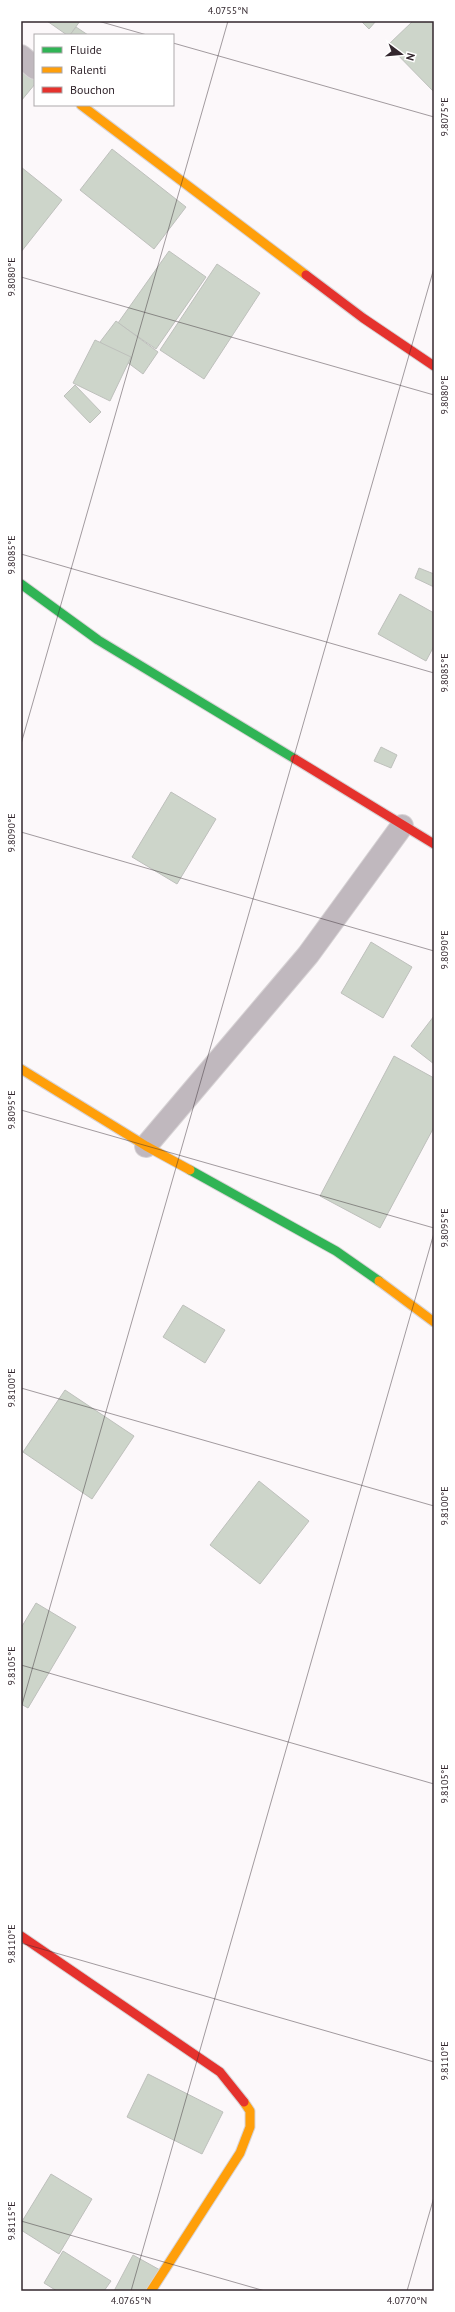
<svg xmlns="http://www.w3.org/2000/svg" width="455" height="2312" viewBox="0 0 455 2312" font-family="'PT Sans',sans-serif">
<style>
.building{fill:#cdd5ca;stroke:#bec0bc}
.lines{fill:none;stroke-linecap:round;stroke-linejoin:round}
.street-casing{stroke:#d7d3d5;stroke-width:24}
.fast-casing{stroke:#d7d3d5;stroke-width:11}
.slow-casing{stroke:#d7d3d5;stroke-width:11}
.jam-casing{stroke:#d7d3d5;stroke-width:11}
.street{stroke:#c0b8be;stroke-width:22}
.fast{stroke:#30b455;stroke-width:9}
.slow{stroke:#ff9f0a;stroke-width:9}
.jam{stroke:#e5322d;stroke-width:9}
.ticks{fill:none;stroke:#33272e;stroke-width:1;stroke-opacity:0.45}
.neatline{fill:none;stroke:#33272e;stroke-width:1.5}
.ticks-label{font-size:10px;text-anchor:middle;fill:#33272e}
</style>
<rect width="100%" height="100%" fill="#fcf8fa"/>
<g class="building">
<path d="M47 21H80L70 35H67Z"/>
<path d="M361 21H376L369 29Z"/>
<path d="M413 21H434V92L388 45Z"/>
<path d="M76 27 88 35H70Z"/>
<path d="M21 63 35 75V84L21 101Z"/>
<path d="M112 149 186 207 154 249 80 190Z"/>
<path d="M21 167 62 200 21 252Z"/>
<path d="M169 251 206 277 156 349 118 323Z"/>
<path d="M217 264 260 293 204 379 160 350Z"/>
<path d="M116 321 158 352 143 374 100 342Z"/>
<path d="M95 340 131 357 110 401 73 383Z"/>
<path d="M75 385 101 412 90 423 64 396Z"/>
<path d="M419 568 434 574V587L415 578Z"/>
<path d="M400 594 434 613V646L426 661 378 634Z"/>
<path d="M381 747 397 755 391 768 374 761Z"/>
<path d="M171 792 216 819 177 884 132 857Z"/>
<path d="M371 942 412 967 383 1018 341 993Z"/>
<path d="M434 1016V1064L411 1046Z"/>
<path d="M394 1056 434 1078V1127L380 1228 320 1196Z"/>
<path d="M183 1305 225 1330 205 1363 163 1337Z"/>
<path d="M65 1390 134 1436 92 1499 23 1452Z"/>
<path d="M259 1481 309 1521 260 1584 210 1545Z"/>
<path d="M36 1603 76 1627 28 1708 21 1704V1628Z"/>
<path d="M148 2074 223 2112 202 2154 127 2117Z"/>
<path d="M51 2174 92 2199 59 2254 21 2230V2223Z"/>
<path d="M63 2251 111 2281 104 2291H57L44 2283Z"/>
<path d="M133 2255 160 2270 149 2291H114Z"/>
</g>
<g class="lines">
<g class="street-casing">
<g id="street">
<path d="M21 56 35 68"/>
<path d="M146 1146 308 955 402 826"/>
</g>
</g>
<g class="fast-casing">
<g id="fast">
<path d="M21 584 98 640 295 759"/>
<path d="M190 1170 336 1251 379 1281"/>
</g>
</g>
<g class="slow-casing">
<g id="slow">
<path d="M81 105 306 275"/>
<path d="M21 1069 146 1146 190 1170"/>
<path d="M379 1281 434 1322"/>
<path d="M151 2291 240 2153 250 2127V2111L244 2102"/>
</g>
</g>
<g class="jam-casing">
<g id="jam">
<path d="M306 275 363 318 434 366"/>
<path d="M295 759 434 844"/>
<path d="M21 1936 220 2072 244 2102"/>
</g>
</g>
<use href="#street" class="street"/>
<use href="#fast" class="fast"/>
<use href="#slow" class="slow"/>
<use href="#jam" class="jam"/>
</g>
<path class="ticks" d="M98 21 147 35M173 43 434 117M21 277 434 395M21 554 434 673M21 744 228 21M21 832 434 951M21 1110 434 1228M21 1388 434 1506M21 1665 434 1784M21 1708 434 268M21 1943 434 2062M21 2221 265 2291M131 2291 434 1233M407 2291 434 2197"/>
<rect width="455" height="2312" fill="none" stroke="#ffffff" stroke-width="44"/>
<rect x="34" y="34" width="140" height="72" fill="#ffffff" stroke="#ada9ab"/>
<rect x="42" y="47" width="20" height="6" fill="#30b455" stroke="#ada9ab"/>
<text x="70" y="54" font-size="12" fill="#33272e">Fluide</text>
<rect x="42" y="67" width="20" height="6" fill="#ff9f0a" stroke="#ada9ab"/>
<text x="70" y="74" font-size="12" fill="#33272e">Ralenti</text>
<rect x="42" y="87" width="20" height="6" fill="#e5322d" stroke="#ada9ab"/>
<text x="70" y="94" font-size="12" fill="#33272e">Bouchon</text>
<g transform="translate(401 54) rotate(106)" stroke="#ffffff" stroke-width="3" paint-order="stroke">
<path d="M0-3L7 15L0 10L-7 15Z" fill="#33272e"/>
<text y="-6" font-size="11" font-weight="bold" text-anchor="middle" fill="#33272e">N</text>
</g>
<rect x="22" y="22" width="411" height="2268" class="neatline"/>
<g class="ticks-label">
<text x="228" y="14">4.0755°N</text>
<text transform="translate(444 117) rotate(-90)" y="4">9.8075°E</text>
<text transform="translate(11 277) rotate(-90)" y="4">9.8080°E</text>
<text transform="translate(444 395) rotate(-90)" y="4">9.8080°E</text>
<text transform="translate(11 555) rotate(-90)" y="4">9.8085°E</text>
<text transform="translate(444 673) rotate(-90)" y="4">9.8085°E</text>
<text transform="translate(11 833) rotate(-90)" y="4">9.8090°E</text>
<text transform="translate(444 950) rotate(-90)" y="4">9.8090°E</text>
<text transform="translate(11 1110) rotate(-90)" y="4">9.8095°E</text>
<text transform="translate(444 1228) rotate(-90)" y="4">9.8095°E</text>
<text transform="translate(11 1388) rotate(-90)" y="4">9.8100°E</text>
<text transform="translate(444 1506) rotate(-90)" y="4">9.8100°E</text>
<text transform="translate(11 1666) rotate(-90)" y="4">9.8105°E</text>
<text transform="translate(444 1784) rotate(-90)" y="4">9.8105°E</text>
<text transform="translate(11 1944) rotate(-90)" y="4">9.8110°E</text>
<text transform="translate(444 2061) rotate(-90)" y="4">9.8110°E</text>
<text transform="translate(11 2221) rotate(-90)" y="4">9.8115°E</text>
<text x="131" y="2304">4.0765°N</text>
<text x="407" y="2304">4.0770°N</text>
</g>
</svg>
